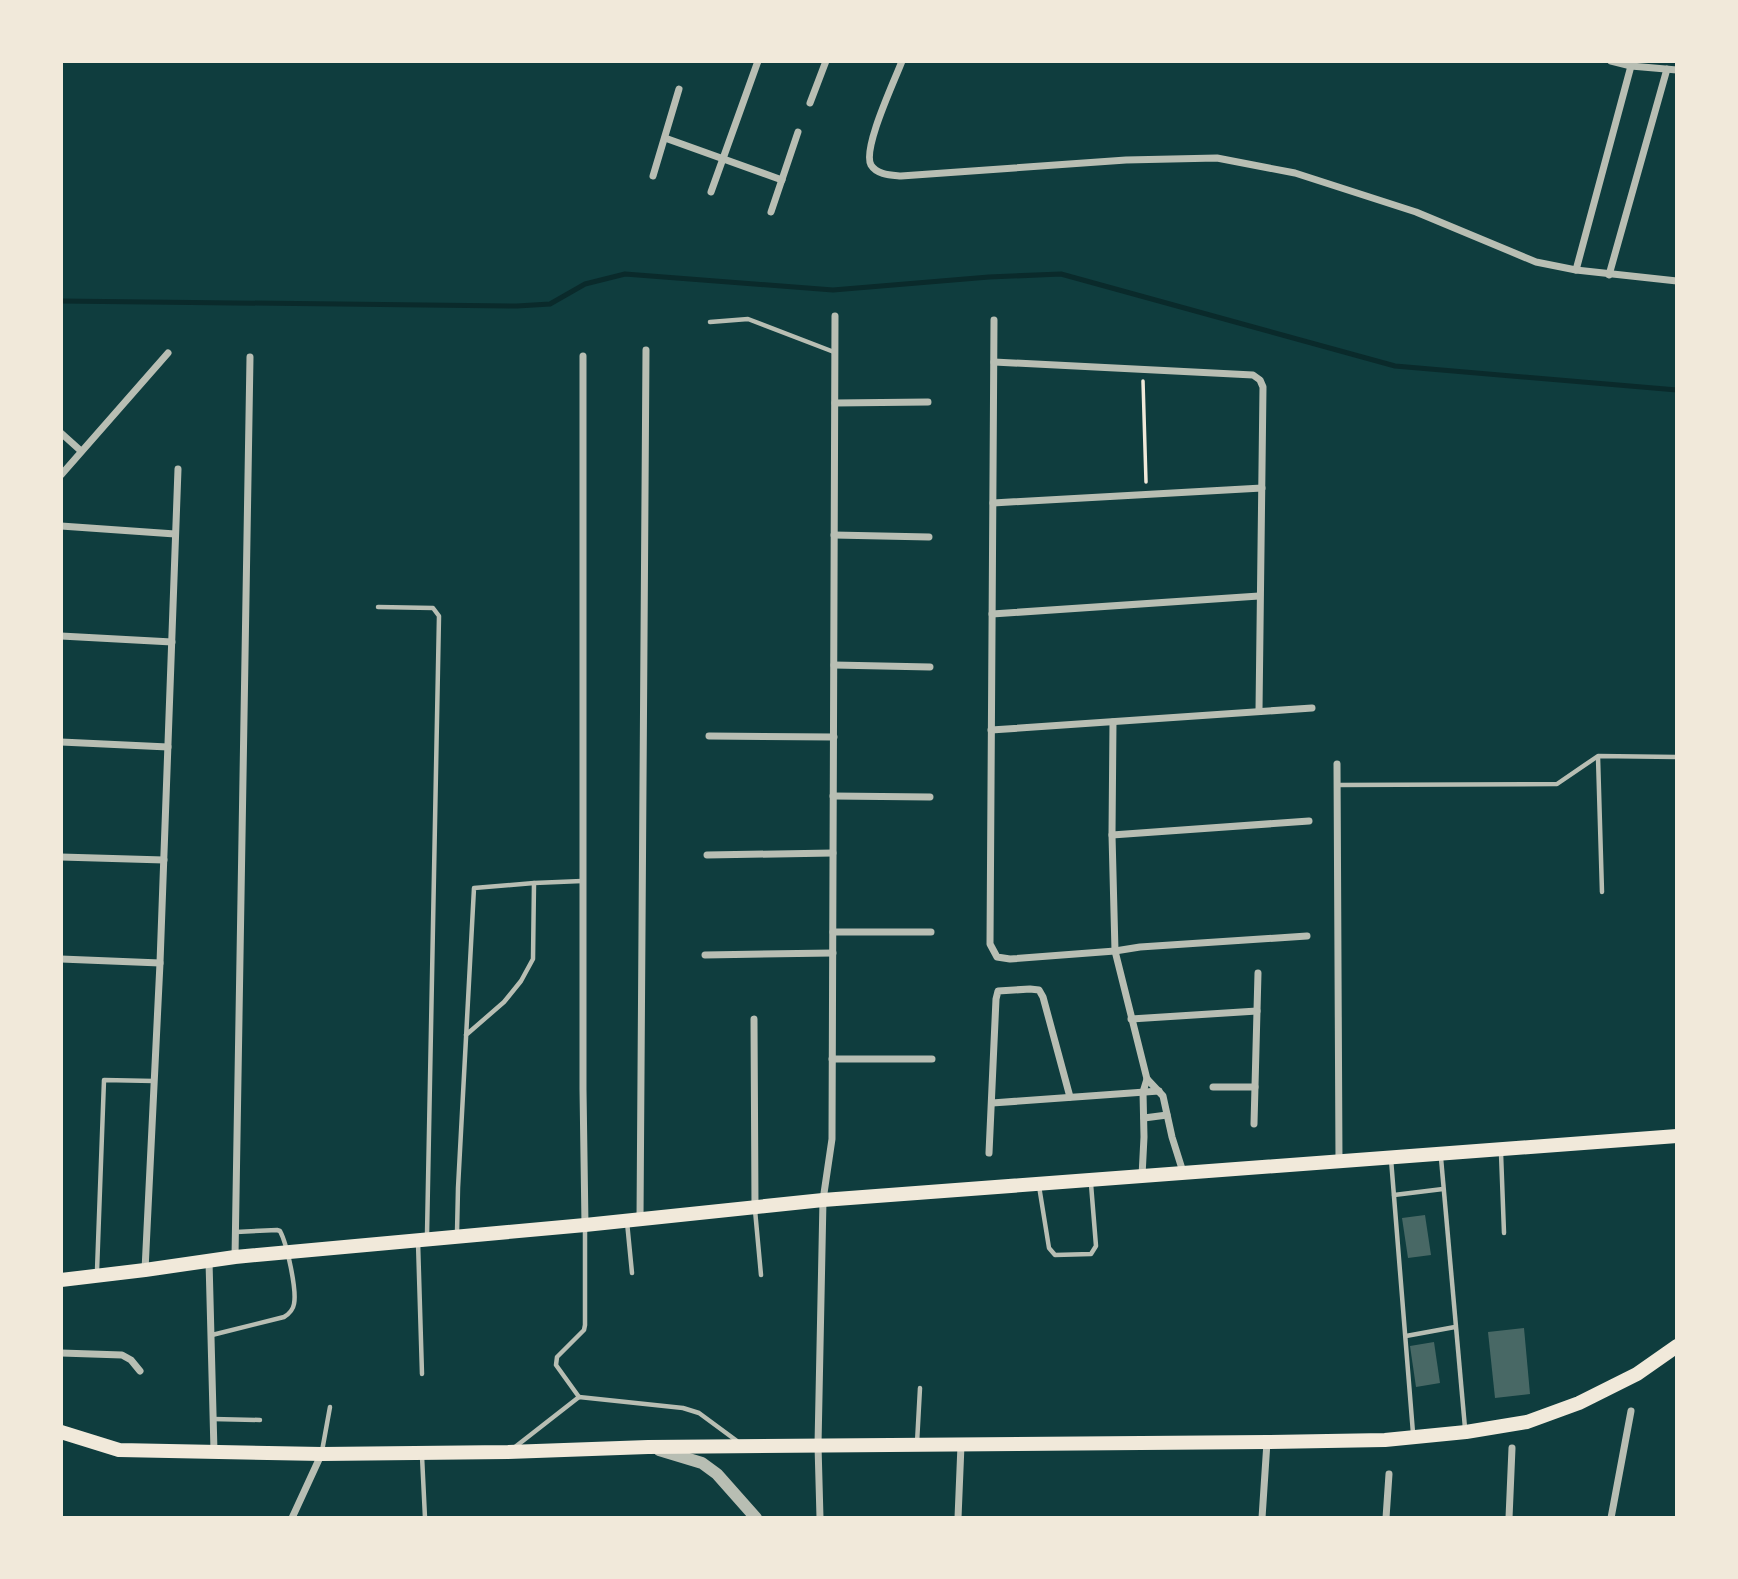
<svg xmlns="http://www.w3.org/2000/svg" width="1738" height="1579" viewBox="0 0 1738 1579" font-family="'Fira Sans Condensed',sans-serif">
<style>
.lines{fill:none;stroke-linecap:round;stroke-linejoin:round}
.stream{stroke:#0a2a2b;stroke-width:5}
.building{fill:#486865}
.path{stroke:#f1e9da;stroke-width:3.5}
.service{stroke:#b8beb3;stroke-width:4.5}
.minor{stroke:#b8beb3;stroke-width:7}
.tertiary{stroke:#b8beb3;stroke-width:12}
.secondary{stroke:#f1e9da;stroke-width:14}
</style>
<rect width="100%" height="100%" fill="#0f3d3e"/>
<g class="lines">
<path class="stream" d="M61 301 517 306 550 304 585 284 625 274 833 290 989 277 1061 274 1395 366 1677 390"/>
</g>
<g class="building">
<path d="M1425 1215 1431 1255 1408 1258 1402 1218Z"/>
<path d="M1524 1328 1530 1394 1495 1398 1488 1332Z"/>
<path d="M1434 1342 1440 1383 1416 1387 1410 1346Z"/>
</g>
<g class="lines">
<path class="path" d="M1143 381 1146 482"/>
<g class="service">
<path d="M710 322 748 319 834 352"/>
<path d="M378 607 433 608 439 616 427 1235"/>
<path d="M1598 757 1602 892"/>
<path d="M1337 785 1557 784 1598 756 1677 757"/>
<path d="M534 883 582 881"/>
<path d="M1501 1153 1504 1233"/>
<path d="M1441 1158 1465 1428"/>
<path d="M1391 1159 1413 1433"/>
<path d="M1039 1186 1049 1248 1055 1255 1091 1254 1096 1246 1091 1184"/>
<path d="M1394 1195 1443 1189"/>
<path d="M755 1210 761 1275"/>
<path d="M627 1222 632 1273"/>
<path d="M457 1233 458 1188 474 888 534 883 533 959 521 981 504 1002 466 1035"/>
<path d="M418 1242 422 1374"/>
<path d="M97 1271 104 1080 154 1081"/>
<path d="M212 1335 284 1317C289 1314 293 1310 294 1304 297 1290 287 1244 280 1231L277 1230 236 1232"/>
<path d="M1406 1336 1455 1327"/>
<path d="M579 1397 556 1365 557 1357 584 1330 585 1325V1226"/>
<path d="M213 1419 260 1420"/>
<path d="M917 1443 920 1388"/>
<path d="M515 1447 579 1397 683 1408 699 1413 737 1441"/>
<path d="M322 1451 330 1407"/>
<path d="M422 1456 425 1518"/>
</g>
<g class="minor">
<path d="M902 61C895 80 862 149 871 165 877 175 891 175 901 176L1126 160 1217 158 1295 173 1416 212 1536 262 1576 270 1677 281"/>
<path d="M1611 61 1631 66 1677 70"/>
<path d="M810 103 826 61"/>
<path d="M665 138 782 180"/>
<path d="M653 176 679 89"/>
<path d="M711 192 758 61"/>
<path d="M771 212 798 132"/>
<path d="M1576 270 1631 66"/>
<path d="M1609 275 1667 69"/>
<path d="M994 320 990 944 997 957 1010 959 1115 951 1140 947 1307 936"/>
<path d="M583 356V1089L585 1225"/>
<path d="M994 362 1253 375 1260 380 1263 387 1259 711"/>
<path d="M835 403 928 402"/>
<path d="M61 433 81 451"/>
<path d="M61 475 168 353"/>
<path d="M993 503 1262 488"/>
<path d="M61 526 175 534"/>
<path d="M834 535 929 537"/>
<path d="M992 614 1259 596"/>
<path d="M61 636 172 642"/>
<path d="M834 665 930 667"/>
<path d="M1113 722 1112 835 1115 951 1147 1079 1163 1096 1172 1137 1183 1172"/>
<path d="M991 730 1312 708"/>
<path d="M709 736 834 737"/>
<path d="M61 742 168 747"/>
<path d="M1337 764 1339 1161"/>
<path d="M833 796 930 797"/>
<path d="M1112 835 1309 821"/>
<path d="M707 855 833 853"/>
<path d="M61 857 164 860"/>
<path d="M833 932H931"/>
<path d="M705 955 833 953"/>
<path d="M61 959 160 963"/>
<path d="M754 1019 755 1207"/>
<path d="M1131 1019 1257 1011"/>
<path d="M832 1059H932"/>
<path d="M1213 1087H1255"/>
<path d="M992 1103 1159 1091"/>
<path d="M1144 1118 1167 1115"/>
<path d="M1254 1124 1258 973"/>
<path d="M989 1153 996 999 998 991 1030 989 1039 990 1043 997 1070 1097"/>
<path d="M1142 1176 1144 1137 1143 1092 1147 1079"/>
<path d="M640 1219 646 350"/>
<path d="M235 1257 250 357"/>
<path d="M209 1261 214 1451"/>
<path d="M145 1270 160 963 178 469"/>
<path d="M61 1353 122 1355 131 1360 140 1371"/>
<path d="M292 1518 321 1455"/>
<path d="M820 1518 818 1445 823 1200 832 1139 835 316"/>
<path d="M958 1518 961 1445"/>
<path d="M1262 1518 1267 1442"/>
<path d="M1386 1518 1389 1474"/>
<path d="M1509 1518 1512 1448"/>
<path d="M1611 1518 1631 1411"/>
</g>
<path class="tertiary" d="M659 1450 702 1463 717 1474 756 1518"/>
<g class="secondary">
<path d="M61 1280 145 1270 235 1257 585 1225 823 1200 1677 1136"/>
<path d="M61 1432 119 1450 322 1454 508 1452 648 1447 1267 1442 1385 1440 1466 1432 1527 1422 1579 1403 1637 1374 1677 1346"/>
</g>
</g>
<rect width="1738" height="1579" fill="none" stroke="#f1e9da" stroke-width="126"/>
</svg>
